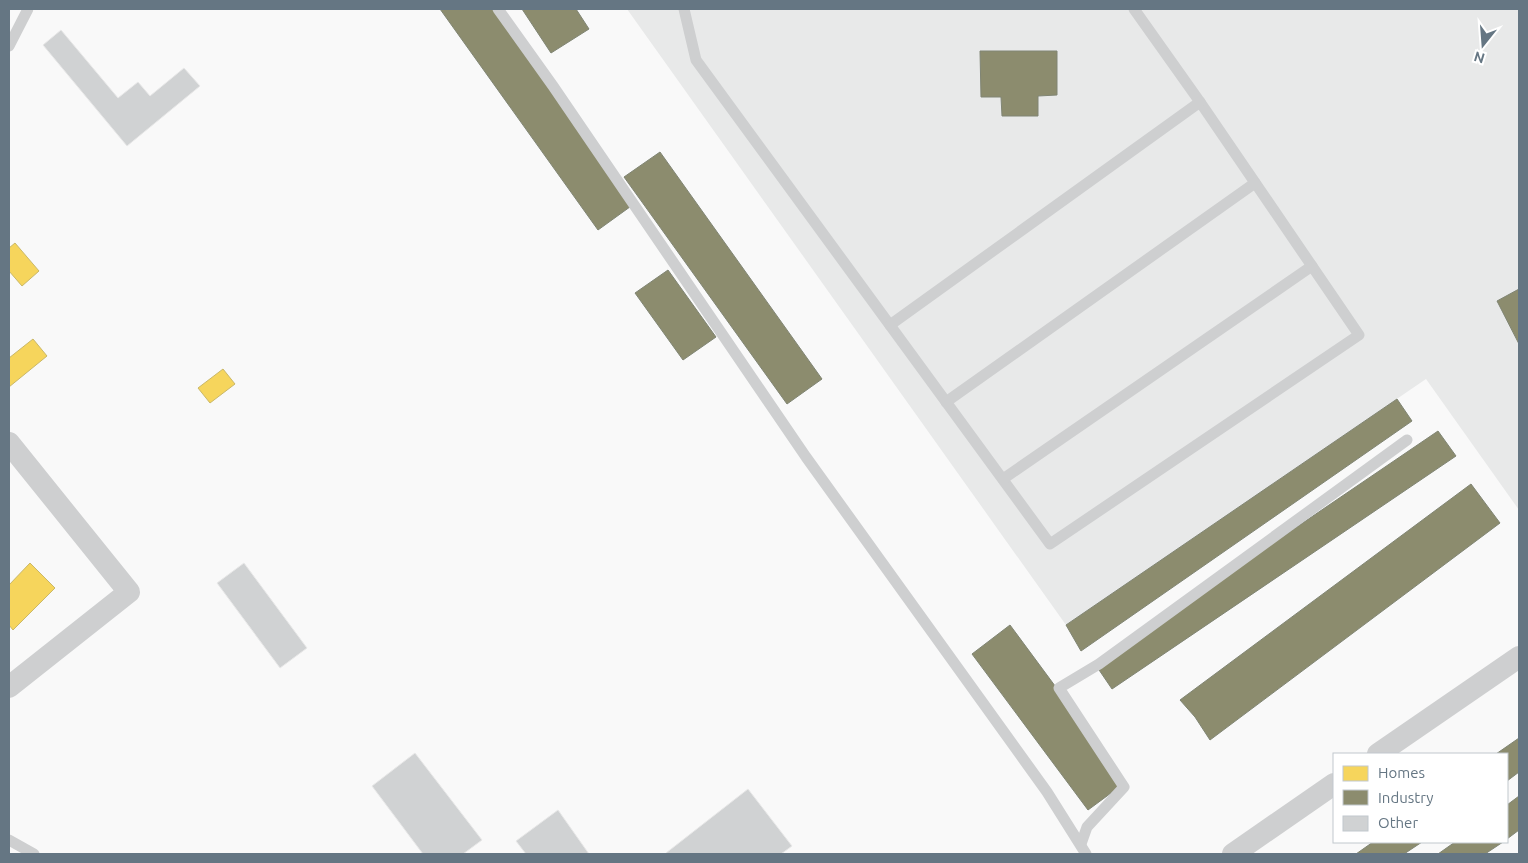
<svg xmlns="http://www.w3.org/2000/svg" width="1528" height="863" viewBox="0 0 1528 863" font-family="Ubuntu,sans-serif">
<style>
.built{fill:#e8e9e9}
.homes{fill:#f6d55c;stroke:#cab868}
.industry{fill:#8c8c6e;stroke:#808574}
.building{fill:#d0d2d3;stroke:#e8e8e8}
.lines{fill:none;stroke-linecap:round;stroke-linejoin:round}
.lane{stroke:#cecfd0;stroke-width:11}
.street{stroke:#cecfd0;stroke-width:22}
</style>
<rect width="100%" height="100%" fill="#f9f9f9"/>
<path class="built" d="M627 9H1519V510L1426 379 1066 625Z"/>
<g class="homes">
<path d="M15 243 39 271 22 286 9 271V248Z"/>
<path d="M33 339 47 356 9 387V358Z"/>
<path d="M223 369 235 384 210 403 198 388Z"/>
<path d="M30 563 55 588 13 630 9 625V585Z"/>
</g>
<g class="industry">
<path d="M440 9H495L634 204 598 230Z"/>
<path d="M522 9H576L589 29 551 53Z"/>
<path d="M980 51H1057V95L1038 96V116H1002L1001 97H981Z"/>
<path d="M660 152 822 379 787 404 624 177Z"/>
<path d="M668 270 716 337 683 360 635 293Z"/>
<path d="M1519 289V344L1497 301Z"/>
<path d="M1397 399 1412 421 1081 651 1066 625Z"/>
<path d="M1438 431 1456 456 1112 689 1095 664Z"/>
<path d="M1471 484 1500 523 1210 740 1195 717 1180 700Z"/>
<path d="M1010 625 1126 782 1088 810 972 654Z"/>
<path d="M1519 738V772L1507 781V754H1496Z"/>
<path d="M1519 796V830L1507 839V805Z"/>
<path d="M1373 842H1422L1404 854H1356Z"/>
<path d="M1455 842H1503L1485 854H1438Z"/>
</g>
<g class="building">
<path d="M61 30 118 98 138 82 150 96 184 68 200 86 127 146 43 45Z"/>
<path d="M244 563 307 648 280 668 217 583Z"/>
<path d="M415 753 482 840 463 854H423L372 786Z"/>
<path d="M748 789 792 846 781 854H666V853Z"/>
<path d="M558 810 589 854H526L516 841Z"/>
</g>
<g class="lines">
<g class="lane">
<path d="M498 9 553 86 806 457 1047 792 1086 854"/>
<path d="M684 9 696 60 1050 544 1359 335 1200 102 1134 9"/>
<path d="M9 46 28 9"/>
<path d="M890 325 1200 102"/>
<path d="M946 402 1255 183"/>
<path d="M1003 479 1312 266"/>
<path d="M9 840 34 854"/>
<path d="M1081 844 1087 827 1124 787 1059 688 1099 664 1407 440"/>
</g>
<g class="street">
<path d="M9 443 129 592 9 687"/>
<path d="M1378 754 1519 657"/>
<path d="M1233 854 1334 784"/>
</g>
</g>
<rect width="1528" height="863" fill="none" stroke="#657683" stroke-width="20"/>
<rect x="1333" y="753" width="175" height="90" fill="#ffffff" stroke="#c1c8cd"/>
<rect x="1343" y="766" width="25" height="15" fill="#f6d55c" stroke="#c1c8cd"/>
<text x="1378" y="778" font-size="15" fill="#657683">Homes</text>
<rect x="1343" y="790" width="25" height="15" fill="#8c8c6e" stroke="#c1c8cd"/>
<text x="1378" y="803" font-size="15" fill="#657683">Industry</text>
<rect x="1343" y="816" width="25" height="15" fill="#d0d2d3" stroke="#c1c8cd"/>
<text x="1378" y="828" font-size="15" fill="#657683">Other</text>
<g transform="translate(1483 45) rotate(197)" stroke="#ffffff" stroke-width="4" paint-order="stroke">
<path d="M0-4L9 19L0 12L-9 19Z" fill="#657683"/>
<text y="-8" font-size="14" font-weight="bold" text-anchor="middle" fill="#657683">N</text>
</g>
</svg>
